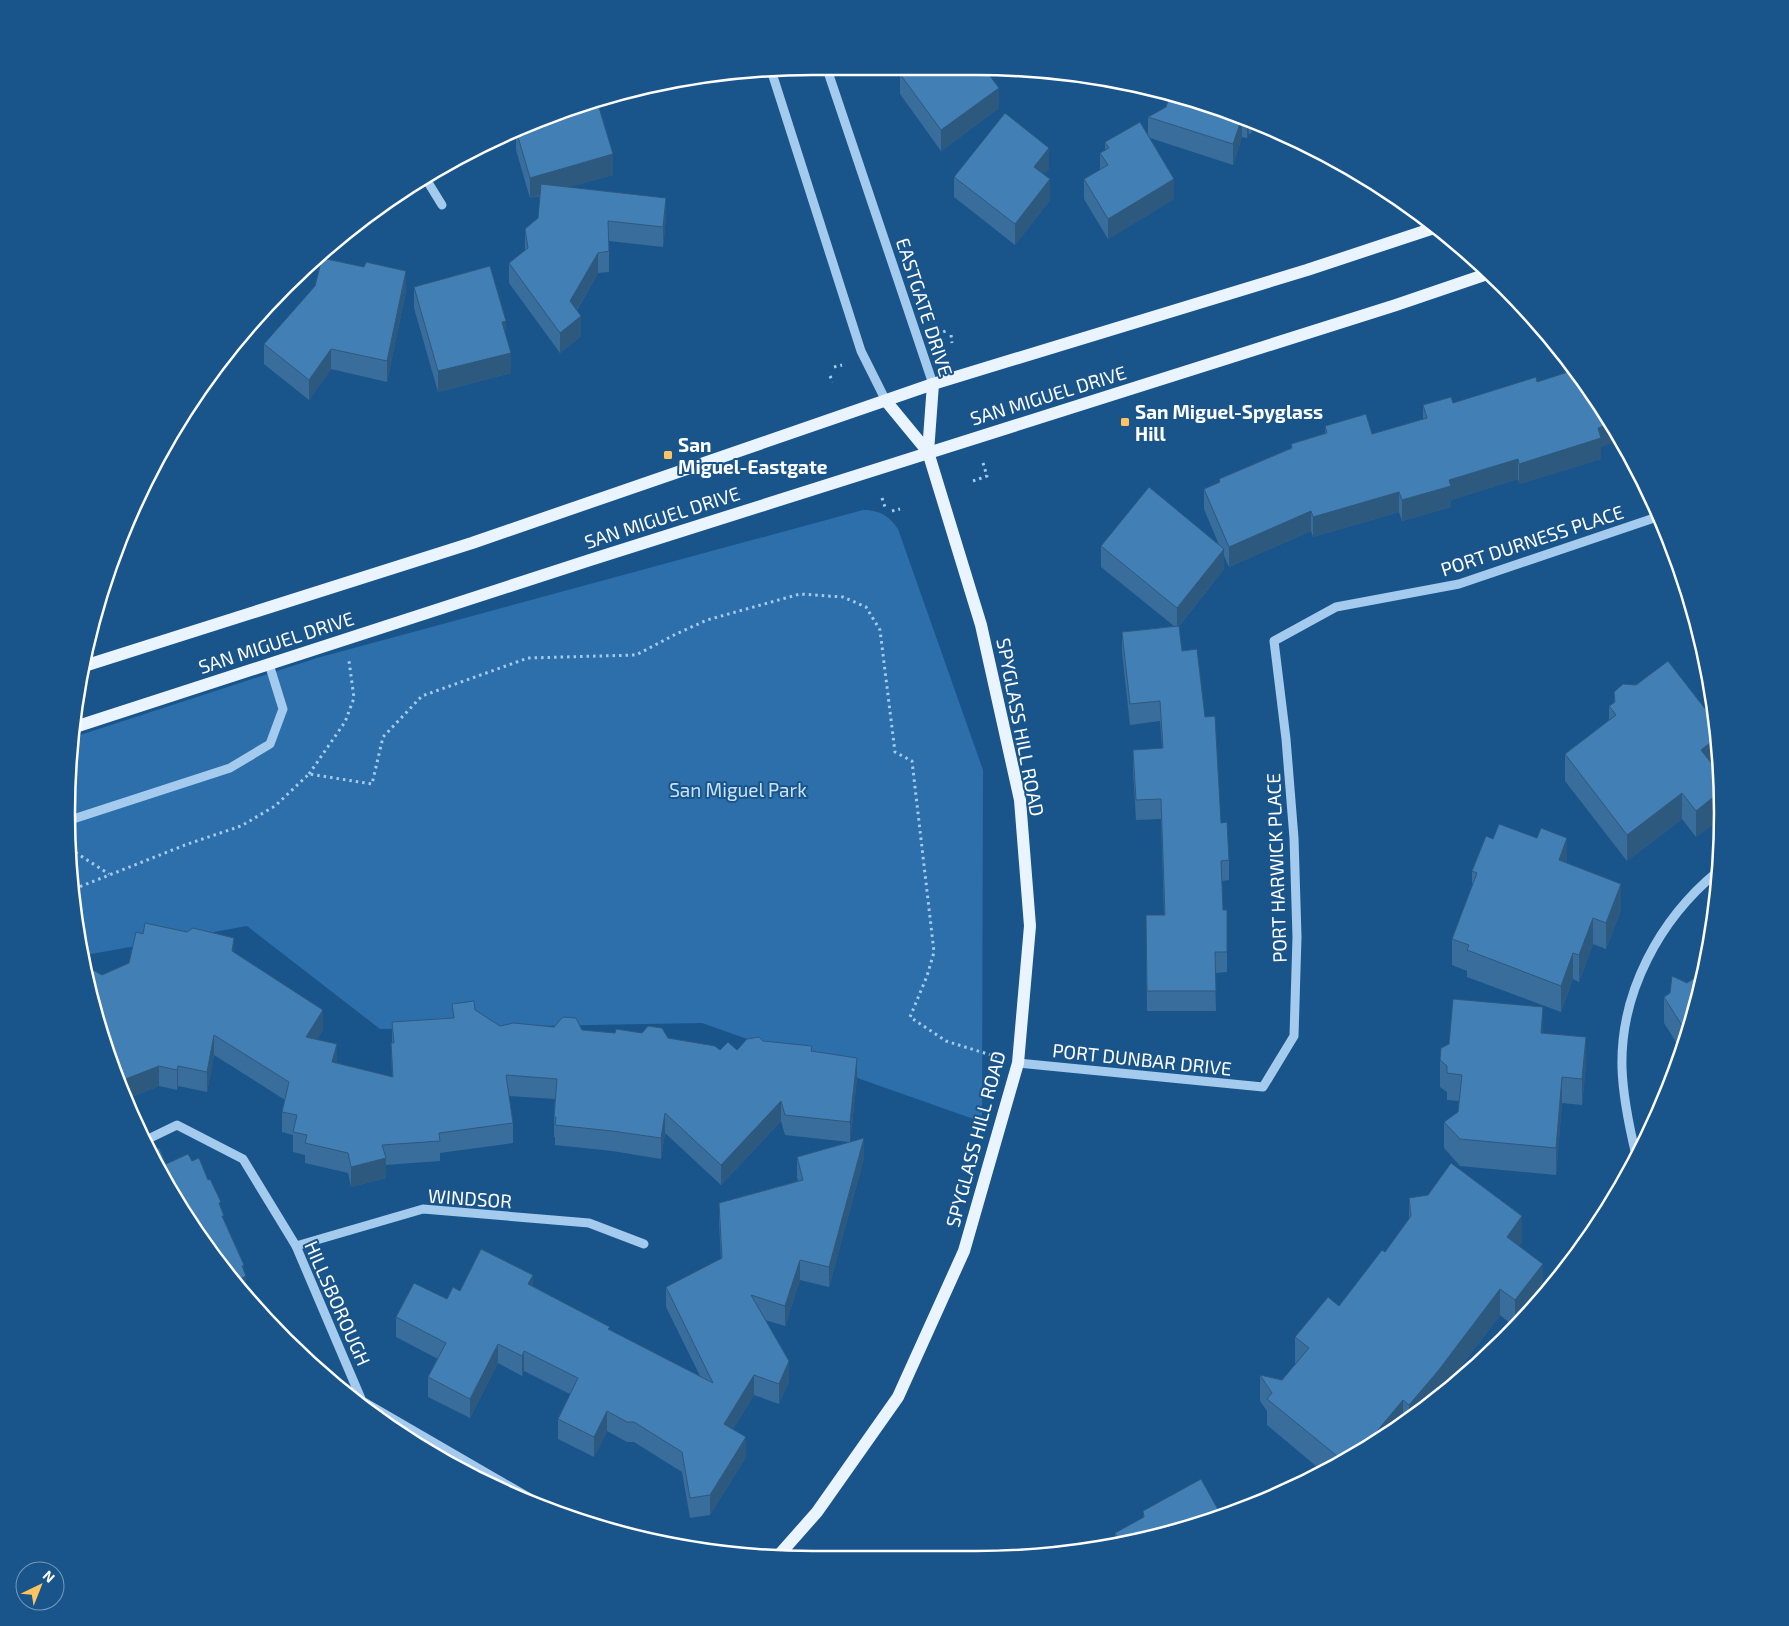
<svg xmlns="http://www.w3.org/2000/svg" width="1789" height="1626" viewBox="0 0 1789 1626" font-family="'Exo 2',sans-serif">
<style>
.green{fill:#2c6faa}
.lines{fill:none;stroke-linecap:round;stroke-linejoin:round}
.path{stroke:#a4cbee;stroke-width:3;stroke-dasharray:2.5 4;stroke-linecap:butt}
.minor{stroke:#a4cbee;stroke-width:9}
.major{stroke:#eaf4ff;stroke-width:12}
.wall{fill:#396d9b}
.shaded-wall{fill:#2e597e}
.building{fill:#427fb4;stroke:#2e597e}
.poi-dot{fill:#ffc460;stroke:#19558b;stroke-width:2}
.labels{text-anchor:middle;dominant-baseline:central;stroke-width:4;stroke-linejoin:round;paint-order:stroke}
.street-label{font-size:19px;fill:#fff;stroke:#19558b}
.poi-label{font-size:19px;font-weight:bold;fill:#fff;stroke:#19558b;text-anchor:start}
.park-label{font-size:19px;fill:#cae4fa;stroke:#19558b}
.rim{fill:none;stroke:#fff;stroke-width:2.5}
</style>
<rect width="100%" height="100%" fill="#19558b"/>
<path class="green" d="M863 510C880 510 889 516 898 529L983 770 982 1122 702 1023 380 1029 247 926 80 956 66 813 74 737 317 658Z"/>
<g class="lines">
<g class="path">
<path d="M937 334 946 331"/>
<path d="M951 335 952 343"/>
<path d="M834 367 842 365"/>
<path d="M830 376 833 382"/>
<path d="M973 481 987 476 983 463"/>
<path d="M882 498 885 507"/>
<path d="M892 511 900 509"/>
<path d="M309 774 345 722 354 698 349 661"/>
<path d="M70 849 109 874"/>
<path d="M74 889 185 845 241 826 275 806 309 774 372 784 383 737 422 696 528 658 636 655 676 634 707 620 800 594 843 597 866 607 880 630 895 752 912 761 934 952 927 976 910 1017 946 1041 997 1057"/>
</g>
<g class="minor">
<path d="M826 66 933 384"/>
<path d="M771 70 861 351 886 401"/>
<path d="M426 179 442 205"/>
<path d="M67 821 230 768 270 744 283 709 269 664"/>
<path d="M1018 1063 1263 1087 1294 1036 1297 937 1294 838 1286 739 1274 641 1336 607 1459 584 1660 516"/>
<path d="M144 1141 177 1125 243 1159 296 1246 362 1401 547 1508"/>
<path d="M1636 1155C1629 1126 1623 1098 1622 1068 1620 992 1660 919 1717 872"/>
<path d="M296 1246 423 1209 589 1223 644 1244"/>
</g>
<g class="major">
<path d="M886 401 928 452"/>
<path d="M81 667 472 543 933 384 1307 270 1434 228"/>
<path d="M75 727 590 560 1396 305 1490 273"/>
<path d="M779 1555 817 1512 898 1397 964 1251 1018 1063 1030 926 1020 800 981 625 928 452 933 384"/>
</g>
</g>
<g class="wall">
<path d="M900 74 999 108 941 151 900 94Z"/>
<path d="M1170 95 1255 121 1251 134 1249 133 1247 138 1242 137 1233 165 1150 138 1174 199 1108 239 1084 199V179L1100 170V153L1105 150V142L1148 135V117L1166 107Z"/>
<path d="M573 106 613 175 569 187 666 218 663 247 609 241V272L598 273 577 310 581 336 560 353 509 283V263L525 250V229L538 218 540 196 530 198 516 150V130L547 121 546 117Z"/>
<path d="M1049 168 1044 174 1050 200 1015 245 954 197V177Z"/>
<path d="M414 287 506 336 511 373 438 392 414 308Z"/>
<path d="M406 291 387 382 331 369 309 400 264 364V344Z"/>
<path d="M1537 382 1601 447V459L1519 484 1518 479 1451 500V507L1402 521 1399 512 1313 537 1311 531 1229 567 1224 556V569L1179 626 1182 651 1205 717 1221 823 1229 860V880L1222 881 1223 910H1227V972L1215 973 1216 1011H1147L1146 935 1164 915 1161 819 1136 820 1133 770V750L1162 748 1160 721 1130 725 1122 652V632L1174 626 1101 567V546L1219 545 1204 509V489L1219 483V479L1291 448V444L1325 434V426L1372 434 1423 419V405L1453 403Z"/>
<path d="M1614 692 1718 763 1714 766 1723 813 1722 817 1696 837 1682 819 1627 861 1565 781V754L1609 720V706L1614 703Z"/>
<path d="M1493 839 1567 863 1621 910 1606 949 1593 944 1579 982 1573 979 1561 1012 1467 977V971L1452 965V939L1472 886V871Z"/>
<path d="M143 934 234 953 323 1030 317 1039 337 1063 392 1077 391 1043H392V1022L452 1018V1004L475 1010 500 1026 582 1030 615 1033 668 1038 720 1050H737L763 1041 812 1051 857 1078 850 1142 864 1158 829 1287 800 1280 785 1326 765 1320 789 1381 779 1404 754 1395 733 1429 746 1457 710 1515 690 1518 682 1472 634 1442H627L607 1431 594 1457 558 1439V1419L570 1394 524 1371 522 1376 498 1363 470 1418 428 1397V1377L438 1359 396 1337V1317L447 1299 460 1291 533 1286 610 1330 700 1376 666 1307V1287L721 1259 719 1223V1203L798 1181 797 1177V1157L849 1142 785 1135 781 1121 721 1185 665 1133 661 1159 612 1151 555 1145V1137H554V1117L555 1099 509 1096 513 1123V1143L440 1153V1161L386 1165V1178L351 1187 348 1173 305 1163V1155L293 1152V1135L282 1132V1112L285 1100 214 1055 207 1092 178 1086 177 1090 159 1086 124 1100 84 970 102 975 129 963Z"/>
<path d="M1704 972 1681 1050 1664 1023V997Z"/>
<path d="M1543 1033 1586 1063 1582 1105 1562 1103 1556 1175 1460 1166 1444 1148V1122L1458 1112 1459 1101 1447 1100V1092L1440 1087V1060Z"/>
<path d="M1409 1198 1522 1242 1519 1246 1543 1290 1515 1327 1500 1315 1441 1393 1391 1434 1322 1471 1267 1425V1411L1260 1401V1375L1282 1380 1296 1364 1295 1363V1337L1339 1306 1385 1252 1409 1219Z"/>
<path d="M1143 1511 1221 1515 1122 1545 1115 1546V1533L1143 1518Z"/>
</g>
<g class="shaded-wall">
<path d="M999 88V108L941 151V130Z"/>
<path d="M1242 117V137L1233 165V144Z"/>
<path d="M1247 119H1249V133L1247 138Z"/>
<path d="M1251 120 1255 121 1251 134Z"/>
<path d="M1049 148V168L1034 187V167Z"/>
<path d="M613 154V175L530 198V178Z"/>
<path d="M1050 179V200L1015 245V224Z"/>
<path d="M1174 179V199L1108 239V219Z"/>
<path d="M666 198V218L663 247V227Z"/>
<path d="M598 253V273L570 321V301Z"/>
<path d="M406 271V291L387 382V361Z"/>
<path d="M581 316V336L560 353V333Z"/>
<path d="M506 321V341L502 322Z"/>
<path d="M331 349V369L309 400V380Z"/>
<path d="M511 353V373L438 392V371Z"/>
<path d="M1611 424 1620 441 1601 447V459L1519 484V464L1598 428Z"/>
<path d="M1518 459V479L1451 500V507L1402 521V500L1449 480Z"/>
<path d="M1399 492V512L1313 537V517Z"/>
<path d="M1311 511V531L1229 567V547Z"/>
<path d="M1224 549V569L1177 628V608Z"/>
<path d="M1715 739 1718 763 1701 776V750Z"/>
<path d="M1721 791 1723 813 1722 817 1696 837V811Z"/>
<path d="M1682 793V819L1627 861V835Z"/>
<path d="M1567 838V864L1559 860Z"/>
<path d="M1621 884V910L1606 949V923Z"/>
<path d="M1593 918V944L1579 982V955Z"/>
<path d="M234 938V958L232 951Z"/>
<path d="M1573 953V979L1561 1012V986Z"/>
<path d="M1543 1007V1034L1541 1033Z"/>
<path d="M323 1010V1030L306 1057V1037Z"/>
<path d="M214 1035V1055L207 1092V1072Z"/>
<path d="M1586 1037V1063L1582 1105V1079Z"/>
<path d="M337 1044V1064L332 1062Z"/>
<path d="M857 1058V1078L850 1143V1122Z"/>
<path d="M159 1066V1086L124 1100 118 1082Z"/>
<path d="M178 1066V1086L177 1090V1070Z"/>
<path d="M1562 1077V1103L1556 1175V1148Z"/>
<path d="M781 1101V1121L721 1185V1165Z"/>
<path d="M665 1113V1133L661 1159V1138Z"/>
<path d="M864 1138V1158L829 1287V1267Z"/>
<path d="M386 1158V1178L351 1187V1167Z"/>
<path d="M1522 1216V1242L1507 1263V1237Z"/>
<path d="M800 1260V1280L785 1326V1306Z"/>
<path d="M1543 1264V1290L1515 1327V1300Z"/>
<path d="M244 1265V1278L246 1276V1295L238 1280 242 1266Z"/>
<path d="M533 1275V1295L528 1284Z"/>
<path d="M1500 1289V1315L1441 1393 1409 1419V1405Z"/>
<path d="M498 1344V1363L470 1418V1399Z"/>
<path d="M524 1351V1371L522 1376V1356Z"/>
<path d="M789 1361V1381L779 1404V1384Z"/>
<path d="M754 1375V1395L724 1444V1424Z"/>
<path d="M1403 1400V1424L1391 1434 1362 1449Z"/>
<path d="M607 1411V1431L594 1457V1437Z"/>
<path d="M746 1437V1457L710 1515V1495Z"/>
</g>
<g class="building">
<path d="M909 67H971L972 69 974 67 984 68 999 88 941 130 900 74Z"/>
<path d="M1170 95 1242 117 1233 144 1148 117 1166 107Z"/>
<path d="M590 101V103L597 101 613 154 530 178 516 130 553 120 551 115 573 106Z"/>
<path d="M1005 113 1049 148 1034 167 1050 179 1015 224 954 177Z"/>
<path d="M1140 122 1174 179 1108 219 1084 179 1108 165 1100 153 1109 148 1105 142Z"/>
<path d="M541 184 666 198 663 227 608 221 609 251 598 253 570 301 581 316 560 333 509 263 528 248 525 229 538 218Z"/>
<path d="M322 258 364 267 366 262 406 271 387 361 331 349 309 380 264 344 315 286Z"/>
<path d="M490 266 506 321 502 322 511 353 438 371 414 287Z"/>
<path d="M1574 370 1597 398 1611 424 1598 428 1601 438 1519 464 1518 459 1449 480 1451 486 1402 500 1399 492 1313 517 1311 511 1229 547 1204 489 1220 482 1219 479 1292 448 1291 444 1327 433 1325 426 1366 414 1372 434 1427 418 1423 405 1451 397 1453 403 1536 377 1537 382Z"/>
<path d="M1149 487 1224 549 1177 608 1101 546Z"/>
<path d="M1179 626 1182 651 1197 649 1205 717 1215 716 1221 823 1227 822 1229 860 1221 861 1223 910H1227V952H1215L1216 991H1147L1146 915H1165L1161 799 1136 800 1133 750 1163 748 1160 701 1130 704 1122 632Z"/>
<path d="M1668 661 1713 719 1715 739 1701 750 1719 773 1721 791 1696 811 1682 793 1627 835 1565 754 1616 715 1609 706 1615 702 1614 692 1623 684 1636 685Z"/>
<path d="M1499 824 1537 838 1541 828 1567 838 1559 860 1621 884 1606 923 1593 918 1579 955 1573 953 1561 986 1467 950 1469 945 1452 939 1477 873 1472 871 1486 836 1493 839Z"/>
<path d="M145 923 187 932 193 928 234 938 232 951 323 1010 306 1037 337 1044 332 1062 393 1077 391 1043H394L392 1022 454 1018 452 1004 474 1001 475 1010 500 1026 514 1023 554 1027 563 1017 576 1018 582 1030 615 1033 616 1029 642 1033 648 1026 662 1028 668 1038 715 1046 720 1050 728 1042 737 1050 747 1039 759 1037 763 1041 812 1046 811 1051 857 1058 850 1122 785 1115 781 1101 721 1165 665 1113 661 1138 612 1131 555 1125 556 1117H554L557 1079 506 1075 513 1123 439 1133 440 1141 382 1145 386 1158 351 1167 348 1153 305 1143 307 1135 293 1132 297 1115 282 1112 289 1082 214 1035 207 1072 178 1066 177 1070 159 1066 118 1082 84 970 89 968 102 975 129 963 136 932 143 934Z"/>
<path d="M1704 972 1686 1032 1664 997 1670 993 1672 976 1687 983Z"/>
<path d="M1453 999 1543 1007 1541 1033 1586 1037 1582 1079 1562 1077 1556 1148 1460 1139 1444 1122 1458 1112 1462 1075 1447 1073V1066L1440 1060 1441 1048 1449 1044Z"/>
<path d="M864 1138 829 1267 800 1260 785 1306 751 1295 789 1361 779 1384 754 1375 724 1424 746 1437 710 1495 690 1498 682 1452 634 1422H627L607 1411 594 1437 558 1419 578 1378 524 1351 522 1356 498 1344 470 1399 428 1377 446 1343 396 1317 414 1283 447 1299 453 1287 460 1291 481 1249 533 1275 528 1284 610 1327 608 1329 713 1383 666 1287 722 1258 719 1203 803 1180 797 1157Z"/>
<path d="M159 1148 166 1164 188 1154 192 1161 199 1158 208 1180 210 1179 221 1202 219 1203 224 1216H222L244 1265 242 1266 246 1276 238 1280 268 1318 220 1267 166 1186 149 1152Z"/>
<path d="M1451 1163 1522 1216 1507 1237 1543 1264 1515 1300 1500 1289 1438 1371 1409 1405 1403 1400 1362 1449 1342 1460 1267 1399 1272 1393 1260 1375 1282 1380 1309 1348 1295 1337 1328 1297 1339 1306 1382 1250 1385 1252 1411 1216 1409 1198 1428 1195Z"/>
<path d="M1201 1479 1221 1515 1122 1545 1115 1533 1144 1517 1143 1511Z"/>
</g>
<g class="poi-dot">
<rect x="1120" y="417" width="10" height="10" rx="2.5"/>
<rect x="663" y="450" width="10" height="10" rx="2.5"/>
</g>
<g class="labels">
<g class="street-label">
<text transform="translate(925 307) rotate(72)">EASTGATE DRIVE</text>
<text transform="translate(1048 395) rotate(-17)">SAN MIGUEL DRIVE</text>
<text transform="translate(662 517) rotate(-18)">SAN MIGUEL DRIVE</text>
<text transform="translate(1532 540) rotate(-18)">PORT DURNESS PLACE</text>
<text transform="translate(276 642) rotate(-18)">SAN MIGUEL DRIVE</text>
<text transform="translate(1021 727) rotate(79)">SPYGLASS HILL ROAD</text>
<text transform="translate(1276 868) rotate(-92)">PORT HARWICK PLACE</text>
<text transform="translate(1142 1059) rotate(6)">PORT DUNBAR DRIVE</text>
<text transform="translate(975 1139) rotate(-75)">SPYGLASS HILL ROAD</text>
<text transform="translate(470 1198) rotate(4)">WINDSOR</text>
<text transform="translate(338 1303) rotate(66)">HILLSBOROUGH</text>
</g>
<g class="poi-label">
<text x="1135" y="411">San Miguel-Spyglass<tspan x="1135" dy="22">Hill</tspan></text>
<text x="678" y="444">San<tspan x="678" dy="22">Miguel-Eastgate</tspan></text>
</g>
<g class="park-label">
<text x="738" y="789">San Miguel Park</text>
</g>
</g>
<path d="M0 0H1789V1626H0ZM813 75H976A738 738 0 0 1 1714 813V813A738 738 0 0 1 976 1551H813A738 738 0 0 1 75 813V813A738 738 0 0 1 813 75Z" fill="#19558b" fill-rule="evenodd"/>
<path class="rim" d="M813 75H976A738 738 0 0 1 1714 813V813A738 738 0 0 1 976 1551H813A738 738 0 0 1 75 813V813A738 738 0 0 1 813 75Z"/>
<g transform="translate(40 1586) rotate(43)"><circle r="24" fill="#19558b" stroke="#7599b9"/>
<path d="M0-4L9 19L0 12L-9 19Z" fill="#ffc460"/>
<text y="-8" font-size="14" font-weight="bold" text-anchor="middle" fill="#ffffff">N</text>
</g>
</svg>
